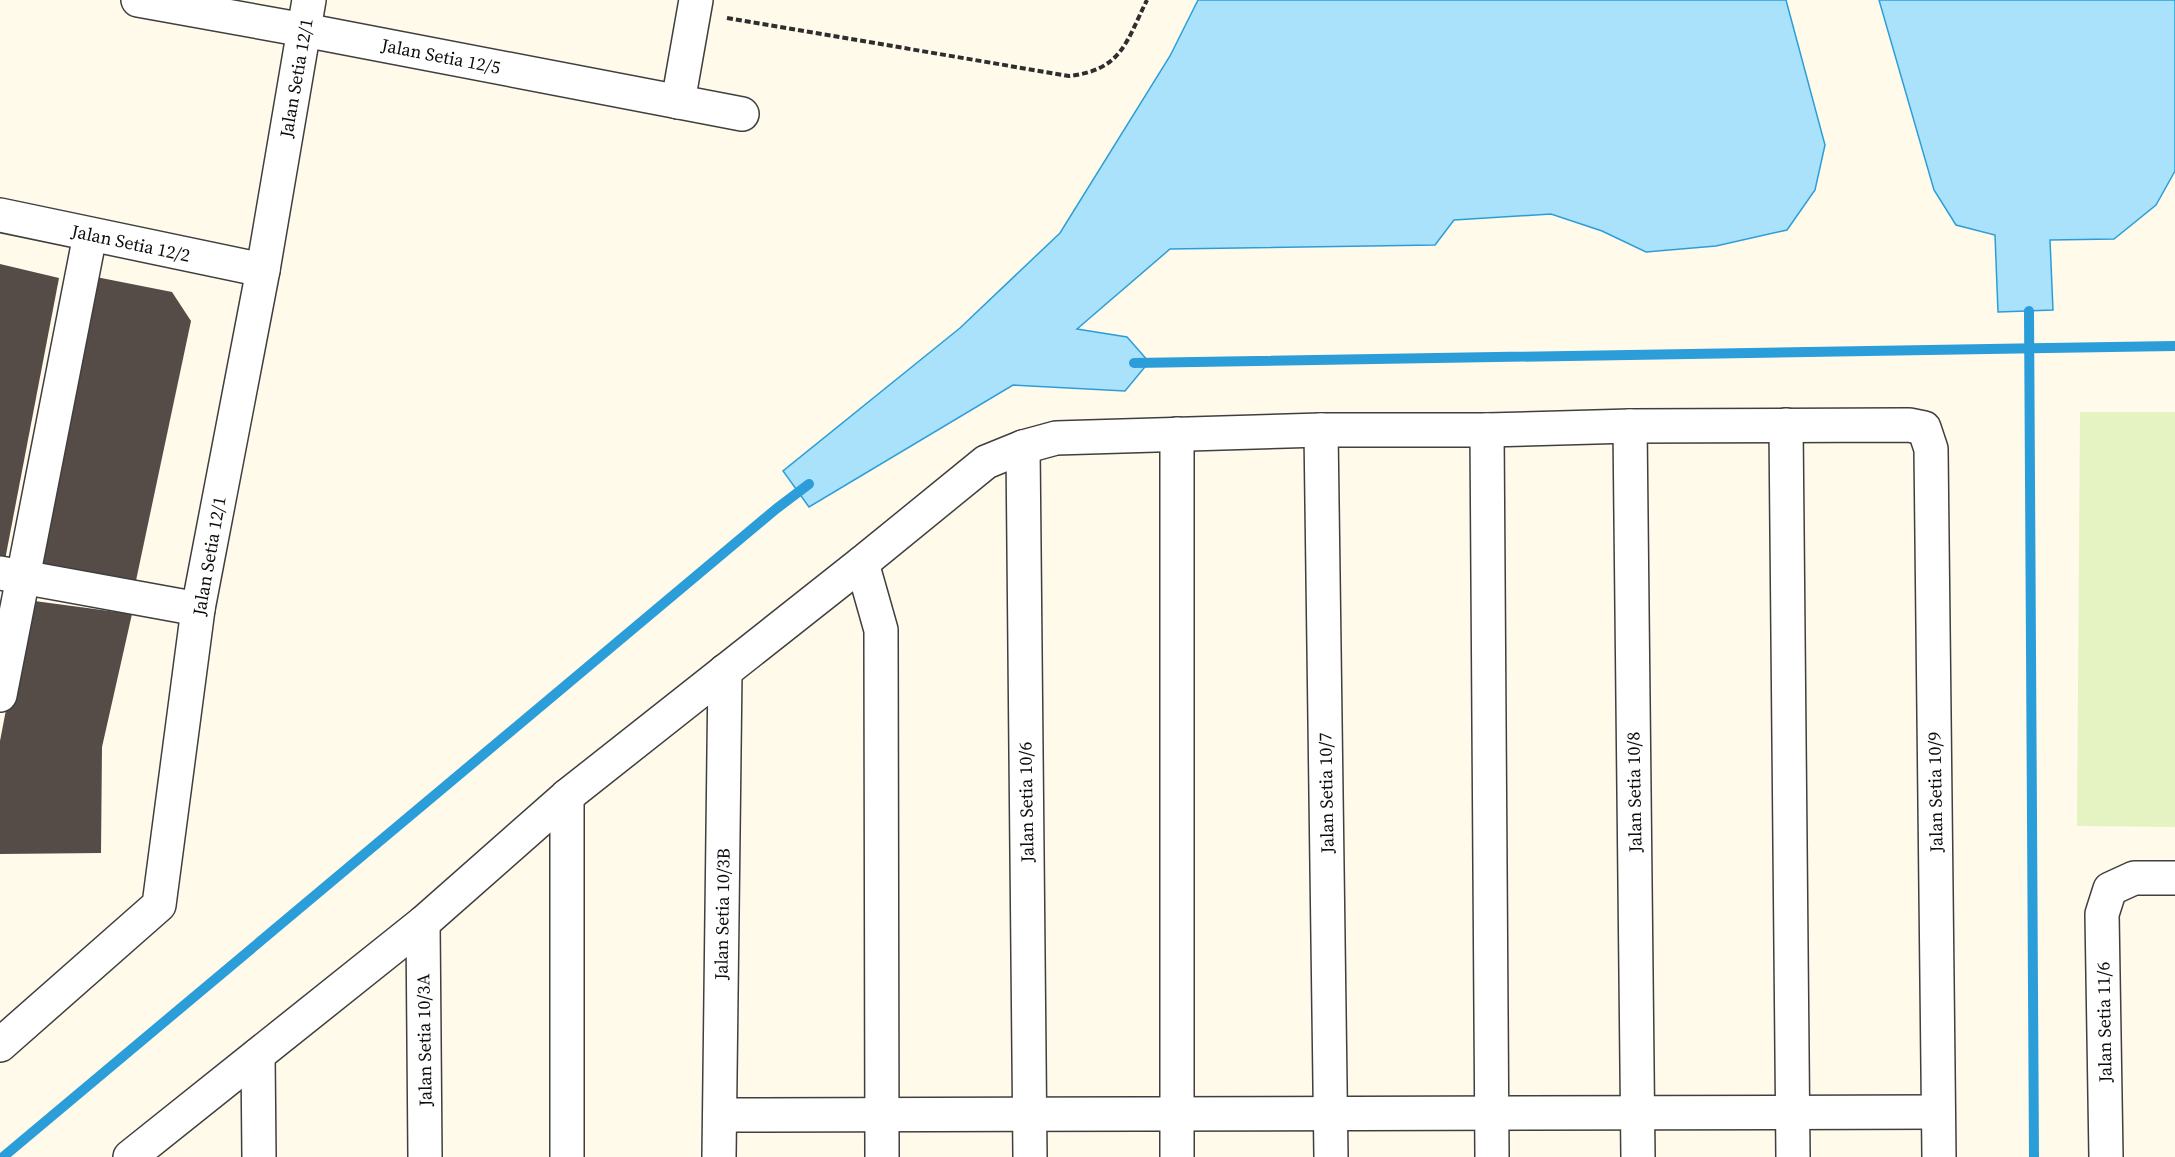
<svg xmlns="http://www.w3.org/2000/svg" width="2175" height="1157" viewBox="0 0 2175 1157" font-family="'Source Serif 4',serif">
<style>
.pitch{fill:#e5f3c3}
.water{fill:#aae2fb;stroke:#2b9ed9;stroke-width:1.5}
.lines{fill:none;stroke-linecap:round;stroke-linejoin:round}
.stream{stroke:#2b9ed9;stroke-width:10}
.building{fill:#554c47}
.minor-casing{stroke:#3f3f3f;stroke-width:36}
.path{stroke:#2e2e2e;stroke-width:4;stroke-dasharray:6 3;stroke-linecap:butt}
.minor{stroke:#fff;stroke-width:33}
.labels{text-anchor:middle;dominant-baseline:central;stroke-width:6;stroke-linejoin:round;paint-order:stroke}
.street-label{font-size:18px;fill:#0c0c0c;stroke:#fff}
</style>
<rect width="100%" height="100%" fill="#fffaea"/>
<path class="pitch" d="M2080 412H2175V827L2077 826Z"/>
<g class="water">
<path d="M1198 0H1786L1825 145 1815 190 1787 230 1716 246 1646 252 1602 231 1551 214 1454 220 1435 245 1170 249 1077 329 1127 337 1149 362 1125 391 1013 385 809 507 783 471 960 328 1060 233 1170 56Z"/>
<path d="M1879 0H2175V171L2156 205 2114 239 2050 240 2053 310 1998 312 1995 235 1956 225 1934 190Z"/>
</g>
<g class="lines">
<g class="stream">
<path d="M2029 311 2034 1157"/>
<path d="M1134 363 2175 346"/>
<path d="M3 1157 776 509 809 484"/>
</g>
</g>
<g class="building">
<path d="M0 264 59 278 4 565 0 564Z"/>
<path d="M91 276 172 292 191 321 134 590 33 572Z"/>
<path d="M27 600 132 614 102 747 101 853 0 854V741Z"/>
</g>
<g class="lines">
<g class="minor-casing">
<g id="minor">
<path d="M138 0 304 30 742 114"/>
<path d="M678 102 696 0"/>
<path d="M0 215 263 270"/>
<path d="M1786 425 1793 1157"/>
<path d="M1630 426 1638 1157"/>
<path d="M1321 430 1331 1157"/>
<path d="M1487 430 1492 1157"/>
<path d="M1023 447 1030 1157"/>
<path d="M862 563 881 630 882 1157"/>
<path d="M0 573 198 609"/>
<path d="M0 695 90 235"/>
<path d="M567 796V1157"/>
<path d="M423 923 425 1157"/>
<path d="M0 1045 159 905 198 609 263 270 309 0"/>
<path d="M258 1055 259 1157"/>
<path d="M720 1115 1938 1112"/>
<path d="M130 1157 423 923 567 796 862 563 986 462 1023 447 1056 438 1321 430H1487L1630 426 1909 425 1924 428 1931 449 1939 1157"/>
<path d="M719 1157 725 671"/>
<path d="M1177 1157V434"/>
<path d="M2106 1157 2102 914 2110 889 2134 878H2175"/>
</g>
</g>
<path class="path" d="M727 18 1069 76C1122 70 1126 42 1147 0"/>
<use href="#minor" class="minor"/>
</g>
<g class="labels">
<g class="street-label">
<text transform="translate(441 56) rotate(11)">Jalan Setia 12/5</text>
<text transform="translate(296 78) rotate(-80)">Jalan Setia 12/1</text>
<text transform="translate(131 243) rotate(12)">Jalan Setia 12/2</text>
<text transform="translate(209 556) rotate(-80)">Jalan Setia 12/1</text>
<text transform="translate(1634 792) rotate(-91)">Jalan Setia 10/8</text>
<text transform="translate(1935 792) rotate(-91)">Jalan Setia 10/9</text>
<text transform="translate(1326 793) rotate(-91)">Jalan Setia 10/7</text>
<text transform="translate(1026 802) rotate(-91)">Jalan Setia 10/6</text>
<text transform="translate(722 914) rotate(-89)">Jalan Setia 10/3B</text>
<text transform="translate(2104 1022) rotate(-91)">Jalan Setia 11/6</text>
<text transform="translate(424 1040) rotate(-91)">Jalan Setia 10/3A</text>
</g>
</g>
</svg>
